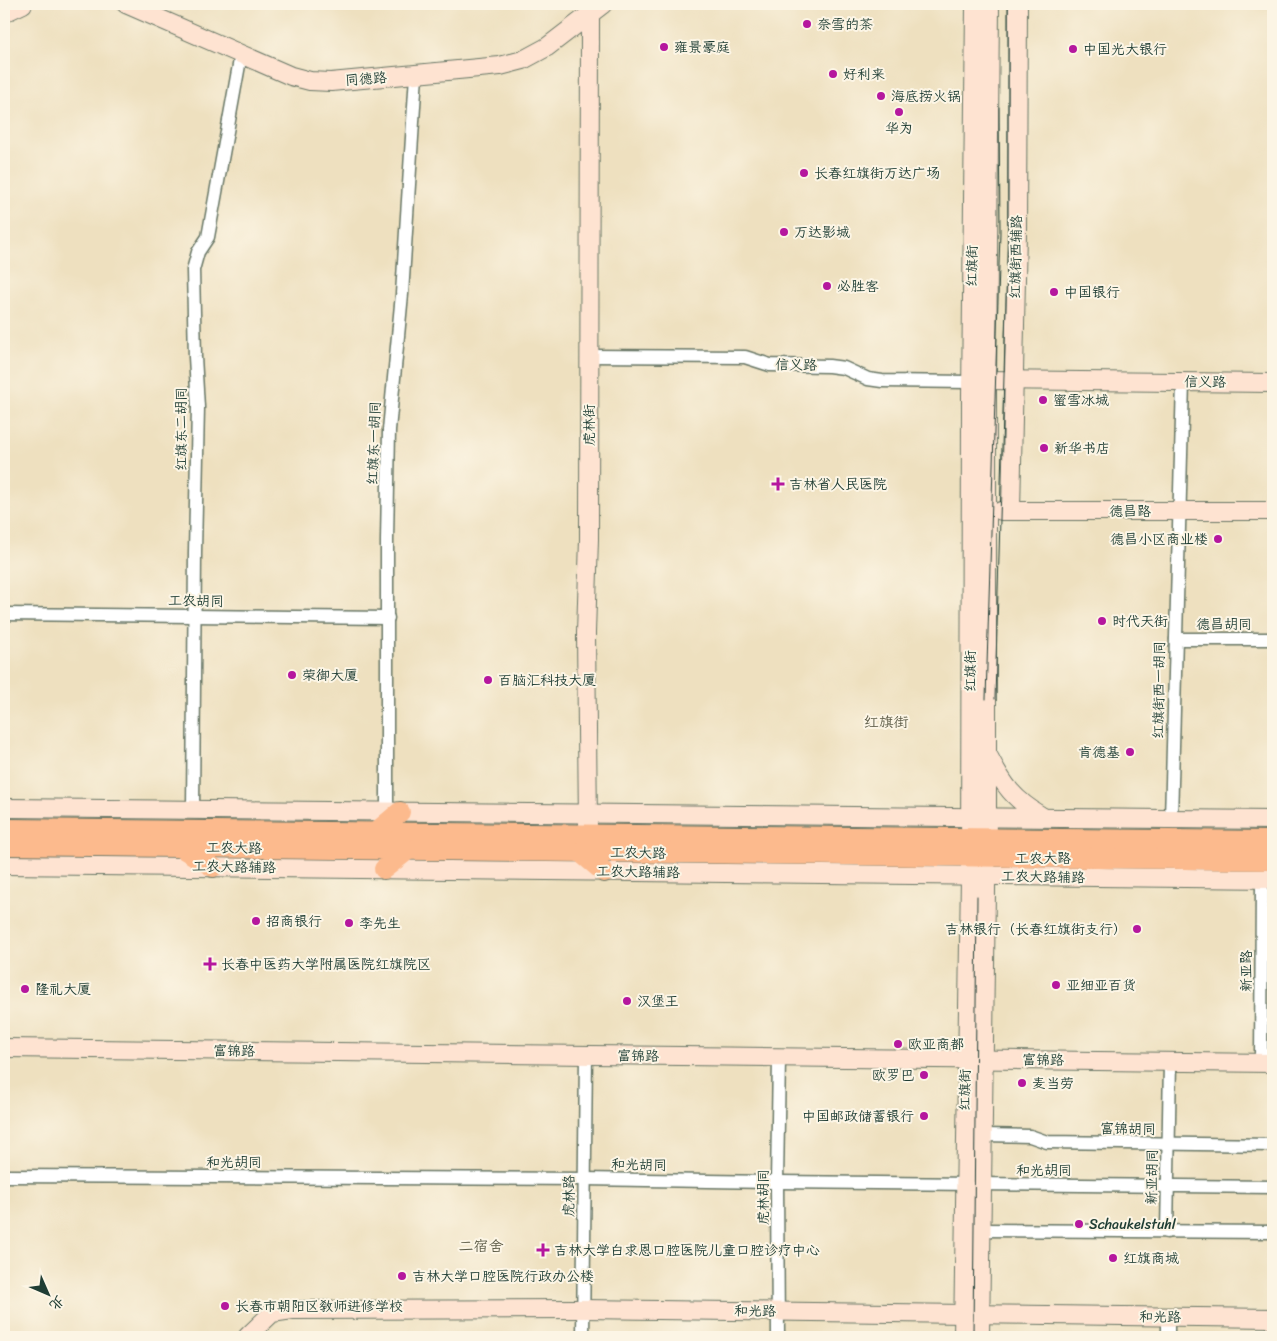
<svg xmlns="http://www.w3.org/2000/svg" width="1277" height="1341" viewBox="0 0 1277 1341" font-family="Sriracha,'LXGW WenKai TC',sans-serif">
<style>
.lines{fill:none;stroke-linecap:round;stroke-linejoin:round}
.street-casing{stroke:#677665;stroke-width:15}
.secondary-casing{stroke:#677665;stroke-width:20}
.primary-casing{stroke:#677665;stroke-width:22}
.street{stroke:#fff;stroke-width:12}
.secondary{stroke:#fee3d1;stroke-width:18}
.primary{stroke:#fcba8d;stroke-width:20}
.tram{stroke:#1f3d34;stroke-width:1}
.poi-dot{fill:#b5179e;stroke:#fcf5e5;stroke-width:2}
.labels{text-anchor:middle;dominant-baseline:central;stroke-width:4;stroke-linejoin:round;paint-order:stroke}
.poi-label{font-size:14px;fill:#1f3d34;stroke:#fcf5e5;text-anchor:start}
.street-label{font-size:14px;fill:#1f3d34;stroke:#fcf5e5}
.neighbourhood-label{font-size:15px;fill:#5e5d49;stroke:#fcf5e5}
</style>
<rect width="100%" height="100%" fill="#fcf5e5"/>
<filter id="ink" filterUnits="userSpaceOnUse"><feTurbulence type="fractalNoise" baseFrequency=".02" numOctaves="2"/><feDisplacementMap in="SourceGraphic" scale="10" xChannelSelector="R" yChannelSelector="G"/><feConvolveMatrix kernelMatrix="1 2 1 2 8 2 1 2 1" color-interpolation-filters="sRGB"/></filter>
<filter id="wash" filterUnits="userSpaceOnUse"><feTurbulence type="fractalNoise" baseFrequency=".0096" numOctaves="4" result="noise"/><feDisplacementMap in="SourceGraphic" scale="20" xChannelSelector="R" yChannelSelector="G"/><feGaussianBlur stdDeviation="1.12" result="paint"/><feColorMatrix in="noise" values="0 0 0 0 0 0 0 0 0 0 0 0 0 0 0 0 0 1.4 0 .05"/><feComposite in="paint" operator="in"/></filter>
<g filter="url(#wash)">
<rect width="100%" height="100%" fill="#eee0bf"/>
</g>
<g filter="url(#ink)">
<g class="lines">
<g class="street-casing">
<g id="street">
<path d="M589 356 745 357 770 365 829 366 844 368 868 379 882 381 971 382"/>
<path d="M4 614 388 618"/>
<path d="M1176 639H1273"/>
<path d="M193 810 195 552 198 407 195 357 193 270 198 252 208 237 241 54"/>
<path d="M387 812V540L389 430 402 294 416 75"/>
<path d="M1171 819 1183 382"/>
<path d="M1261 1063 1262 879"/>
<path d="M983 1135 1030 1136 1047 1142 1273 1145"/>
<path d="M4 1176 584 1179 777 1182 1273 1187"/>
<path d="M982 1230 1273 1232"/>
<path d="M1167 1232 1170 1062"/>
<path d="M583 1337 586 1055"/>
<path d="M778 1337 777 1182 779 1058"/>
<path d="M1168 1337V1317"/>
</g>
</g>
<g class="secondary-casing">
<g id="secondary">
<path d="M126 4 291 76 310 81 331 82 500 66 523 60 547 47 603 4"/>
<path d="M4 13 23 4"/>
<path d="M987 380 1273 383"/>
<path d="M1001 511H1273"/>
<path d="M1011 511 1017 232 1018 4"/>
<path d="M988 755C1004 786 1013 799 1043 817"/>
<path d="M4 808 1273 820"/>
<path d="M588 825 586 633 589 539 590 15"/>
<path d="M4 865 1273 879"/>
<path d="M4 1048 1273 1063"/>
<path d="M247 1337 272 1313 292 1310 583 1309 1273 1318"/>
<path d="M963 1337 970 876 971 396 975 4"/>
<path d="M980 1337 987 817V380L990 4"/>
</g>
</g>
<g class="primary-casing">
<g id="primary">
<path d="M4 829 1273 841"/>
<path d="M375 833 400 812"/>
<path d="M4 845 1273 860"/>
<path d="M180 847 213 867"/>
<path d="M580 852 604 872"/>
<path d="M384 869 408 850"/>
</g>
</g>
<use href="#street" class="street"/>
<use href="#secondary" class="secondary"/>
<use href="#primary" class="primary"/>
<g class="tram">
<path d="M986 699 1000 232 999 107"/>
<path d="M995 699 1008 232V4"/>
<path d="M973 1337 977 896"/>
</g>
</g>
</g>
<g class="poi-dot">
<circle cx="807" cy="24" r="5"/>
<circle cx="664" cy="47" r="5"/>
<circle cx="1073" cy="49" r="5"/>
<circle cx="833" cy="74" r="5"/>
<circle cx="881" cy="96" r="5"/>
<circle cx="899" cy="112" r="5"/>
<circle cx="804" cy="173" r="5"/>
<circle cx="784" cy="232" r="5"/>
<circle cx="827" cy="286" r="5"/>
<circle cx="1054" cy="292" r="5"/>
<circle cx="1043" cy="400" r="5"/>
<circle cx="1044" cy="448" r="5"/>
<path d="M775.5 476.5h5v5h5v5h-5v5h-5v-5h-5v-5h5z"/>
<circle cx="1218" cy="539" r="5"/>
<circle cx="1102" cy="621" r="5"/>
<circle cx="292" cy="675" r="5"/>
<circle cx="488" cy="680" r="5"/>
<circle cx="1130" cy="752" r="5"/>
<circle cx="256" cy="921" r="5"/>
<circle cx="349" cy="923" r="5"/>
<circle cx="1137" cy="929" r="5"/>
<path d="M207.5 956.5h5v5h5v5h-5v5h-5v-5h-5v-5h5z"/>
<circle cx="1056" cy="985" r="5"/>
<circle cx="25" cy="989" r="5"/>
<circle cx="627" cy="1001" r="5"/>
<circle cx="898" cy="1044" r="5"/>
<circle cx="924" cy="1075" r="5"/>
<circle cx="1022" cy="1083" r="5"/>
<circle cx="924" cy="1116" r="5"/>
<circle cx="1079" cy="1224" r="5"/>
<path d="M540.5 1242.5h5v5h5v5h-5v5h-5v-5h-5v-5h5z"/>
<circle cx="1113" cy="1258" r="5"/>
<circle cx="402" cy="1276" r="5"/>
<circle cx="225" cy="1306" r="5"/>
</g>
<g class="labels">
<g class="poi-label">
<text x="817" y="24">奈雪的茶</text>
<text x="674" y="47">雍景豪庭</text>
<text x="1083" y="49">中国光大银行</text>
<text x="843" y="74">好利来</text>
<text x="891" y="96">海底捞火锅</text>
<text x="899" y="128" text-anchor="middle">华为</text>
<text x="814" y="173">长春红旗街万达广场</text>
<text x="794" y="232">万达影城</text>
<text x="837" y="286">必胜客</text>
<text x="1064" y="292">中国银行</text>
<text x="1053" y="400">蜜雪冰城</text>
<text x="1054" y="448">新华书店</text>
<text x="789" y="484">吉林省人民医院</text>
<text x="1208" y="539" text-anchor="end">德昌小区商业楼</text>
<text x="1112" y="621">时代天街</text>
<text x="302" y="675">荣御大厦</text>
<text x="498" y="680">百脑汇科技大厦</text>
<text x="1120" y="752" text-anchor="end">肯德基</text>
<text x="266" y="921">招商银行</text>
<text x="359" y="923">李先生</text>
<text x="1127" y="929" text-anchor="end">吉林银行（长春红旗街支行）</text>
<text x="221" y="964">长春中医药大学附属医院红旗院区</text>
<text x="1066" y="985">亚细亚百货</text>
<text x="35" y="989">隆礼大厦</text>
<text x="637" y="1001">汉堡王</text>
<text x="908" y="1044">欧亚商都</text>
<text x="914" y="1075" text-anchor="end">欧罗巴</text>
<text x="1032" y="1083">麦当劳</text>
<text x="914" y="1116" text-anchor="end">中国邮政储蓄银行</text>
<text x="1089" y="1224">Schaukelstuhl</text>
<text x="554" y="1250">吉林大学白求恩口腔医院儿童口腔诊疗中心</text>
<text x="1123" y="1258">红旗商城</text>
<text x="412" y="1276">吉林大学口腔医院行政办公楼</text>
<text x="235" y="1306">长春市朝阳区教师进修学校</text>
</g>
<g class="street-label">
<text transform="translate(366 79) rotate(-4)">同德路</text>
<text transform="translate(1016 257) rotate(-89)">红旗街西辅路</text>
<text transform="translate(972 266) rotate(-89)">红旗街</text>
<text transform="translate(796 365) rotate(1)">信义路</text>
<text transform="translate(1205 382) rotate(1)">信义路</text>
<text transform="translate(589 425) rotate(-90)">虎林街</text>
<text transform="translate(181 429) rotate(-90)">红旗东二胡同</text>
<text transform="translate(374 443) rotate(-88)">红旗东一胡同</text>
<text x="1130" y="511">德昌路</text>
<text transform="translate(196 601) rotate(1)">工农胡同</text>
<text x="1224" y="624">德昌胡同</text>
<text transform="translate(970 671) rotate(-90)">红旗街</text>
<text transform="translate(1159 690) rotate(-89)">红旗街西一胡同</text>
<text transform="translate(234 848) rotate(1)">工农大路</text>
<text transform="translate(638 853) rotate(1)">工农大路</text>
<text x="1043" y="858">工农大路</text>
<text transform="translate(234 867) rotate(1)">工农大路辅路</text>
<text transform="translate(638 872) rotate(1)">工农大路辅路</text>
<text transform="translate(1043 877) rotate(1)">工农大路辅路</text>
<text transform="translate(1246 971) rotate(-90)">新亚路</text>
<text transform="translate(234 1051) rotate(1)">富锦路</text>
<text transform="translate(638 1056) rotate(1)">富锦路</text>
<text transform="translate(1043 1060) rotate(1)">富锦路</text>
<text transform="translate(965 1090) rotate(-89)">红旗街</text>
<text transform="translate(1128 1129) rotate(1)">富锦胡同</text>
<text x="234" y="1162">和光胡同</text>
<text transform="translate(639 1165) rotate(1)">和光胡同</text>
<text x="1044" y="1170">和光胡同</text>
<text transform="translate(1152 1177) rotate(-89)">新亚胡同</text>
<text transform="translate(569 1196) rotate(-89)">虎林路</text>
<text transform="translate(763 1197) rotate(-90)">虎林胡同</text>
<text transform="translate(755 1311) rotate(1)">和光路</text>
<text transform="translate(1160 1317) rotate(1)">和光路</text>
</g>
<g class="neighbourhood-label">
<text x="886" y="722">红旗街</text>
<text x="481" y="1246">二宿舍</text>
</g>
</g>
<rect width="1277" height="1341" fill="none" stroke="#fcf5e5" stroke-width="20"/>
<g transform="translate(48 1294) rotate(135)" stroke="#fcf5e5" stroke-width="4" paint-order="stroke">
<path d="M0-4L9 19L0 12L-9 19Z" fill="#1f3d34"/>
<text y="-8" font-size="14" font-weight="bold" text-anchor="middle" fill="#1f3d34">北</text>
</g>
</svg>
